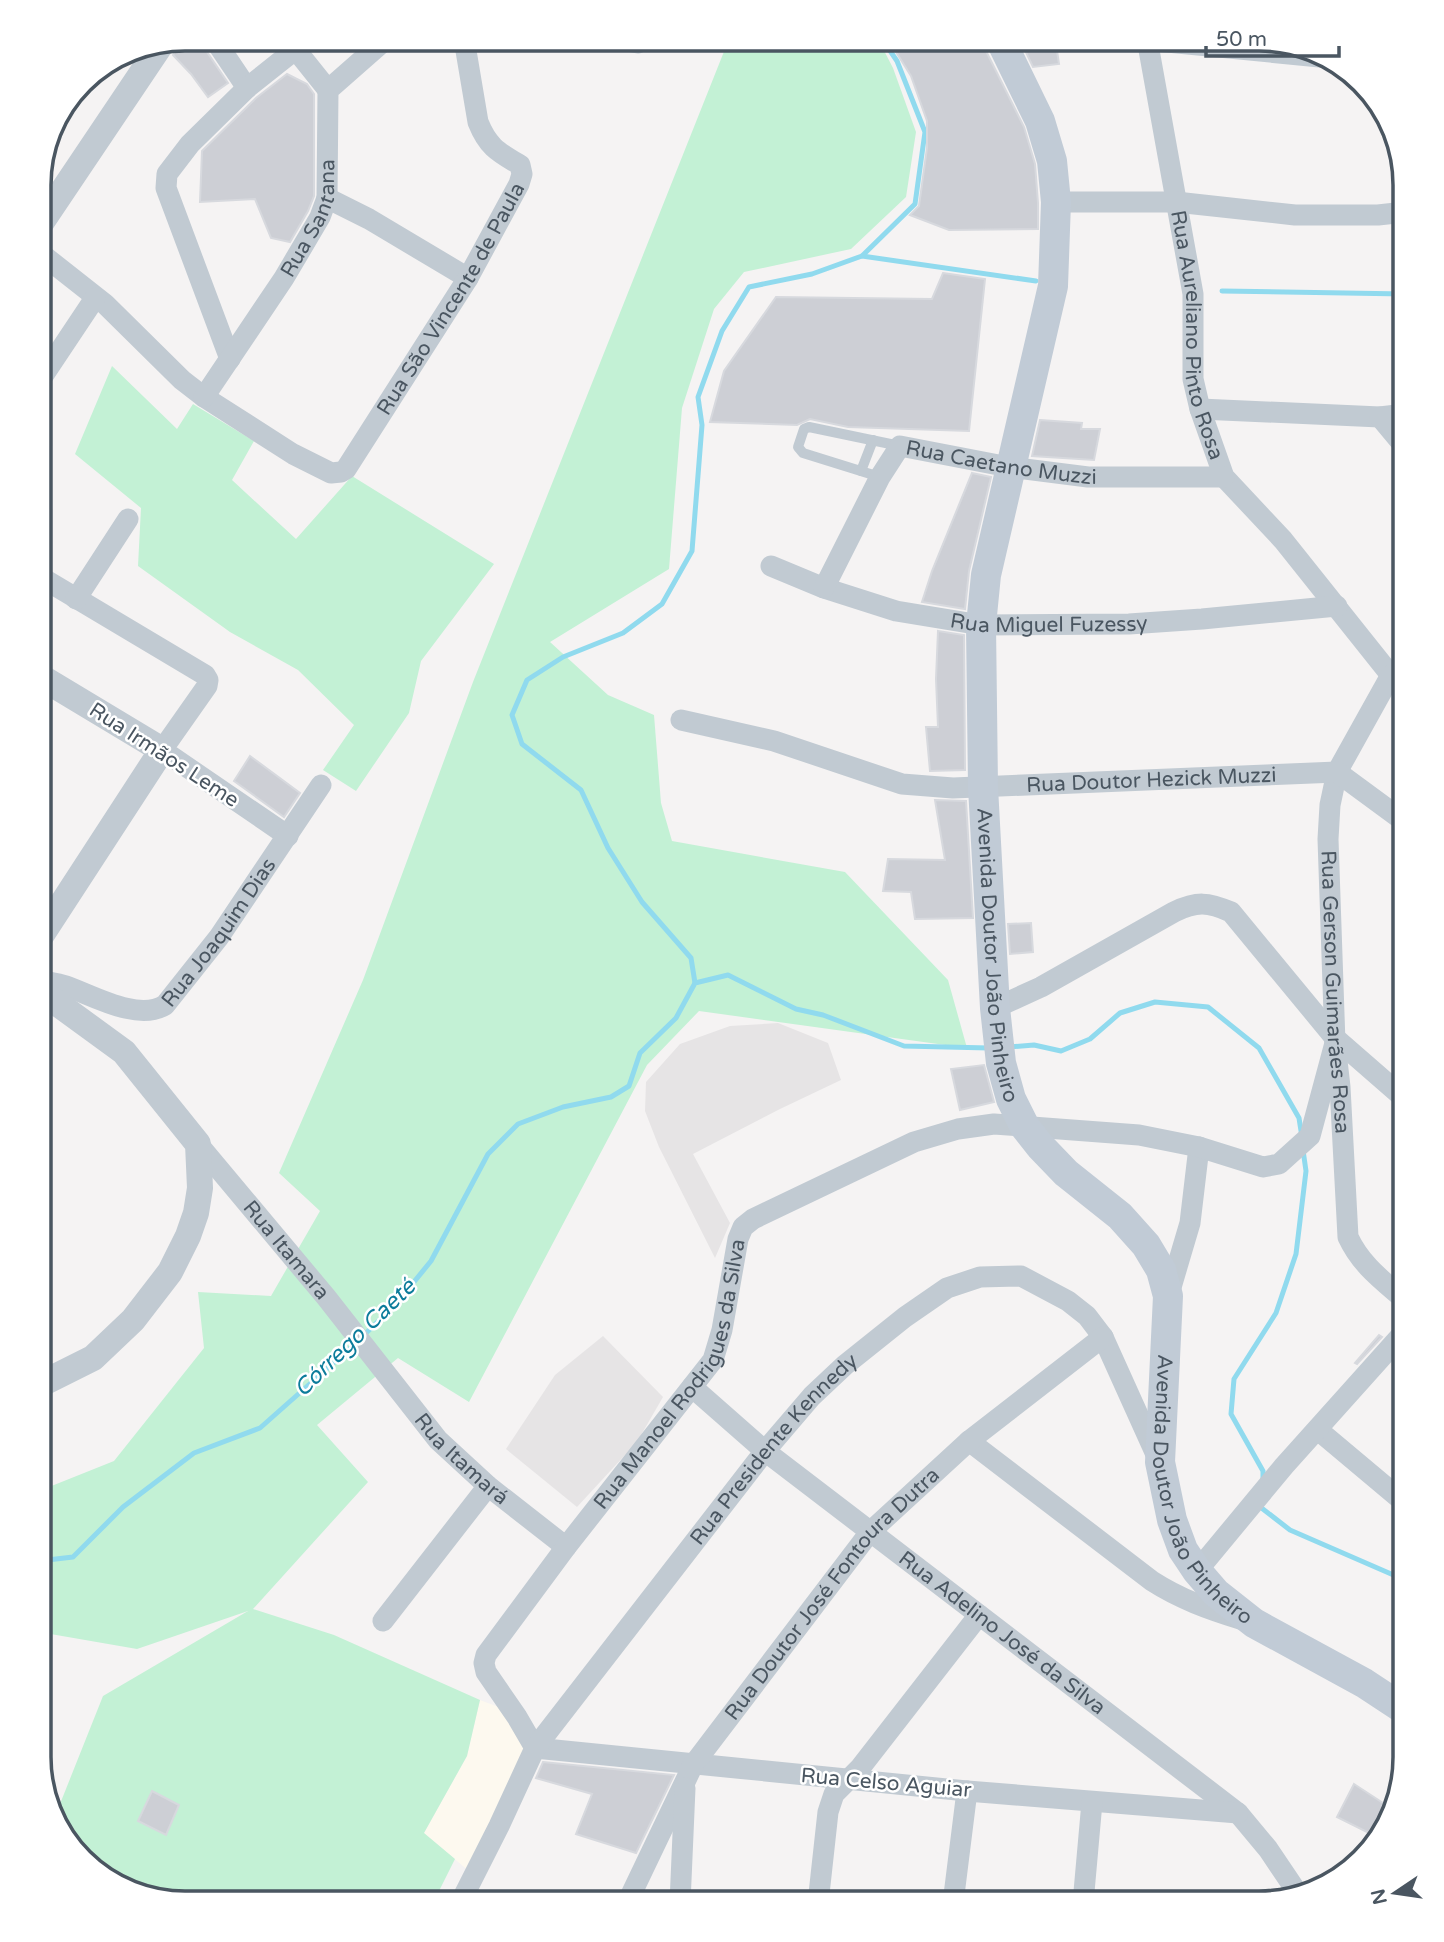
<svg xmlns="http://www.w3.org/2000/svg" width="1444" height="1942" viewBox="0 0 1444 1942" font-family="'Varela Round',sans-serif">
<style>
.commercial{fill:#fdf9ef}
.education{fill:#e6e4e5}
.green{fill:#c3f1d5}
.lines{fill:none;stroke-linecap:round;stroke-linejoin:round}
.stream{stroke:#90daee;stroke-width:5}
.building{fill:#cdcfd5;stroke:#d7d9de;stroke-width:2}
.service{stroke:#c1cad2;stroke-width:10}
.minor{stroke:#c1cad2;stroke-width:21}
.tertiary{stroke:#c1cad2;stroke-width:26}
.secondary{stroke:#c1cbd6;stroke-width:30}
.labels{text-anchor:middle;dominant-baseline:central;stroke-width:5;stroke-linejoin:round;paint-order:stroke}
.street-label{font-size:21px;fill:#4a5661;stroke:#fff}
.water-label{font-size:23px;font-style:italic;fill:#0c7c9b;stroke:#fff}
.rim{fill:none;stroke:#4a5661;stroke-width:3.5}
</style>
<rect width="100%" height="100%" fill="#f5f3f3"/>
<path class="commercial" d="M480 1700 509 1711 526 1751 470 1872 424 1833 467 1756Z"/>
<g class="education">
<path d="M778 1023 828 1043 841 1080 780 1109 693 1154 730 1223 715 1258 659 1147 645 1111 646 1082 680 1044 730 1026Z"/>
<path d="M603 1336 663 1397 637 1442 577 1507 506 1449 555 1375Z"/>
</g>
<g class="green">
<path d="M729 39H878L893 68 916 132 906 197 851 249 744 272 714 309 682 408 669 569 550 642 608 695 654 715 661 803 672 841 845 872 948 980 967 1048 699 1011 647 1065 469 1402 398 1358 317 1425 368 1482 253 1609 334 1635 480 1700 467 1756 424 1833 455 1859 433 1903H185L112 1884 63 1838 56 1814 103 1696 248 1611 137 1649 39 1632V1491L114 1461 204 1348 198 1292 271 1296 320 1211 279 1173 363 980 473 682Z"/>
<path d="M112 366 177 429 193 404 254 441 232 480 296 539 352 476 494 564 421 661 409 713 356 791 323 770 354 725 298 670 230 632 138 566 141 508 75 454Z"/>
</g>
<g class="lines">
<g class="stream">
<path d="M862 256 1036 281"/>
<path d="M1222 291 1405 294"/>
<path d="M695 983 691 958 642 902 608 848 581 790 522 744 512 715 527 680 563 657 623 633 662 604 692 551 702 425 698 397 722 331 749 287 812 274 862 256 915 204 925 132 897 61 882 39"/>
<path d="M1009 1047 1034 1045 1061 1051 1090 1039 1120 1013 1155 1002 1208 1007 1259 1048 1299 1118 1302 1137"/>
<path d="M363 1336 396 1304 431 1261 488 1154 518 1124 563 1107 611 1097 629 1086 640 1053 676 1018 695 983 728 975 796 1009 823 1015 904 1046 989 1048"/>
<path d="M1263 1479V1471L1231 1414 1234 1379 1276 1313 1296 1254 1306 1171 1303 1150"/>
<path d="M1259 1506 1290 1530 1405 1580"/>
<path d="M39 1561 73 1557 123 1507 194 1453 260 1428 356 1343"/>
</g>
</g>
<g class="building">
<path d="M185 38H201L203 46 228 83 208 97 191 74 173 55 178 45 177 40Z"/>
<path d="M888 39H983L984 47 1024 127 1035 164 1038 203V229L949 230 910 215 919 206 927 148V121L911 76Z"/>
<path d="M1056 44 1059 64 1033 67 1023 46Z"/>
<path d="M287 74 307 84 314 94V196L308 211 290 242 271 238 255 199 200 202 202 151 256 98Z"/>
<path d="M943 273 985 279 969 431 848 427 810 419 797 425 710 422 724 371 776 297 932 299Z"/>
<path d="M1040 420 1082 423 1081 429H1100L1094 460 1032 456Z"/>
<path d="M972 473 991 477 969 571 965 609 922 602 932 571Z"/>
<path d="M938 631 964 635 965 770 930 771 926 727H938L936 679Z"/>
<path d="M250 756 300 793 284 817 234 781Z"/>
<path d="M935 800 966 801 973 918 915 919 911 892 883 891 888 859 945 860Z"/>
<path d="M1031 923 1033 952 1010 954 1008 924Z"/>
<path d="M984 1065 994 1102 960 1110 951 1069Z"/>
<path d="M1379 1335 1382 1337 1357 1364 1355 1363Z"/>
<path d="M543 1762 674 1775 636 1853 576 1834 592 1794 536 1778Z"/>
<path d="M1354 1784 1392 1809 1386 1830 1379 1838 1337 1817Z"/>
<path d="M152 1791 179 1805 166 1835 138 1821Z"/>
</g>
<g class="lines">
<g class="service">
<path d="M861 471 873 440"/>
<path d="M880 477 803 453 798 447 804 429 809 427 900 446"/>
</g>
<g class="minor">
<path d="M214 39 247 88"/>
<path d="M615 39 638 43 647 39"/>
<path d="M1136 39 1330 58"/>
<path id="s1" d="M1147 39 1193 294V379L1200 409 1224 477 1283 540 1405 693"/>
<path d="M288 40 328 90"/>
<path d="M327 198 369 219 468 278"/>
<path d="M1056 202H1176L1295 215H1378L1405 212"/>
<path id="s2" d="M39 252 105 304 182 380 204 397 293 454 331 473 341 472 346 469 468 278 519 184 522 174 520 165C498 152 488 147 478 122L464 39"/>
<path d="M230 359 166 188 167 174 190 144 247 88 296 49"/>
<path d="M39 382 95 298"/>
<path id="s3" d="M204 397 284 278 320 217 327 198 328 90 386 39"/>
<path d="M1200 409 1380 417 1405 414"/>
<path d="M1380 417 1405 447"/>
<path id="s4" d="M771 566 824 588 896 611 981 625 1129 624 1202 619 1337 606"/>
<path d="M39 576 205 675 208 680 207 686 162 750 288 836"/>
<path id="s5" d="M824 588 880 477 900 446 1009 467 1088 477H1224"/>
<path d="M76 599 128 519"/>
<path id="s6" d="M1391 675 1337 772 1330 805 1328 839 1335 1043 1340 1087 1348 1237C1361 1265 1382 1280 1405 1300"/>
<path id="s7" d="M681 720 774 741 902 784 953 788 1337 772 1405 822"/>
<path id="s8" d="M39 980C48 982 57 983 66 986 92 995 138 1022 165 1005L219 937 321 785"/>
<path d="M995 1008 1041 987 1174 912C1197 901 1208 902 1231 912L1335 1038 1405 1099"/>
<path id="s9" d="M198 1144 326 1297 438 1440 488 1486 566 1547"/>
<path d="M1169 1294 1190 1223 1199 1147"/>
<path id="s10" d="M692 1387 765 1451 1238 1813 1268 1849 1297 1892"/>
<path d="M1318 1430 1405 1503"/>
<path d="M969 1441 1152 1581C1180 1599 1208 1609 1240 1619"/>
<path d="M1197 1571 1284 1466 1405 1331"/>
<path d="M383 1621 488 1486"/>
<path d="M39 1756V1744"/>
<path id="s11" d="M1238 1813 967 1791 535 1748 517 1717 486 1672 484 1663 486 1655 566 1547 713 1360 722 1330 738 1239 743 1227 753 1219 914 1142 958 1129 994 1124 1139 1135 1199 1147 1263 1167 1279 1164 1310 1136 1335 1043"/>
<path id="s12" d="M460 1903 499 1826 535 1748 765 1451 812 1396 845 1365 905 1317 947 1288 980 1277 1021 1276 1068 1301 1087 1316 1103 1337 1158 1459"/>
<path id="s13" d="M627 1903 693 1765 870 1532 969 1441 1103 1337"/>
<path d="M680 1903 685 1788"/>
<path d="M818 1903 828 1812 834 1794 860 1768 979 1615"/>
<path d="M953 1903 967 1791"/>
<path d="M1083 1903 1092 1802"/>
</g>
<g class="tertiary">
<path d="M39 226 162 43"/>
<path d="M39 939 162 750 39 676"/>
<path d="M39 1385 93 1358 133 1320 170 1272 188 1236 196 1213 200 1188 198 1144 124 1052 39 990"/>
</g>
<path class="secondary" id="s14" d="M1000 39 1040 121 1052 161 1056 202 1053 286 986 575 981 625 983 787 995 1008 1001 1063 1011 1099 1025 1127 1040 1146 1066 1173 1120 1216 1146 1245 1161 1270 1168 1296 1160 1462 1172 1520 1183 1550 1197 1571 1216 1593 1254 1623 1364 1683 1405 1710"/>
</g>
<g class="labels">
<g class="street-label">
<text stroke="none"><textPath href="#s3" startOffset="210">Rua Santana</textPath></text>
<text stroke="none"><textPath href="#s2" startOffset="584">Rua São Vincente de Paula</textPath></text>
<text stroke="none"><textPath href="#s1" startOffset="301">Rua Aureliano Pinto Rosa</textPath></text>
<text stroke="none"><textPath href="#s5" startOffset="264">Rua Caetano Muzzi</textPath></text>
<text stroke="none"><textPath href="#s4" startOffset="287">Rua Miguel Fuzessy</textPath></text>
<text transform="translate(164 755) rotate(33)">Rua Irmãos Leme</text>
<text stroke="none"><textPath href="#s7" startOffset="480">Rua Doutor Hezick Muzzi</textPath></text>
<text stroke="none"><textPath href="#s8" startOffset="222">Rua Joaquim Dias</textPath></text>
<text stroke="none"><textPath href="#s14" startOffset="936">Avenida Doutor João Pinheiro</textPath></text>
<text stroke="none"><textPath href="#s6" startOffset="332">Rua Gerson Guimarães Rosa</textPath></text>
<text stroke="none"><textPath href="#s9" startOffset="138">Rua Itamara</textPath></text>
<text stroke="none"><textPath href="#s11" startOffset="1155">Rua Manoel Rodrigues da Silva</textPath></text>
<text stroke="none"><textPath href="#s12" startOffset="555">Rua Presidente Kennedy</textPath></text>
<text stroke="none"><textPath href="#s9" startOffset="411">Rua Itamará</textPath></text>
<text stroke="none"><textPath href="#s14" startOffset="1545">Avenida Doutor João Pinheiro</textPath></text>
<text stroke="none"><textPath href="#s13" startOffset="374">Rua Doutor José Fontoura Dutra</textPath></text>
<text stroke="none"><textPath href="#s10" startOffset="396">Rua Adelino José da Silva</textPath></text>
<text transform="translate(886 1783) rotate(5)">Rua Celso Aguiar</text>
</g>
<g class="water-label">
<text transform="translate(355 1338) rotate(-44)">Córrego Caeté</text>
</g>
</g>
<path d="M0 0H1444V1942H0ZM185 51H1259A134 134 0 0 1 1393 185V1757A134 134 0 0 1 1259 1891H185A134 134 0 0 1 51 1757V185A134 134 0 0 1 185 51Z" fill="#fff" fill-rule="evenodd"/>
<path class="rim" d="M185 51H1259A134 134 0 0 1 1393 185V1757A134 134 0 0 1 1259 1891H185A134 134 0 0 1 51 1757V185A134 134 0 0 1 185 51Z"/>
<g transform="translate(1395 1893) rotate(257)" stroke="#ffffff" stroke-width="5" paint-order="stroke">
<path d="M0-5L12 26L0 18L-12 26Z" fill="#4a5661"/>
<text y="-10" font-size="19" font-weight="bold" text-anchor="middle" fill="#4a5661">N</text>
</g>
<path d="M1206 46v10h133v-10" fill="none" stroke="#4a5661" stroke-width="3.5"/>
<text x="1216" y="46" font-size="21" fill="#4a5661" stroke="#ffffff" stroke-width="5" paint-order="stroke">50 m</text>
</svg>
